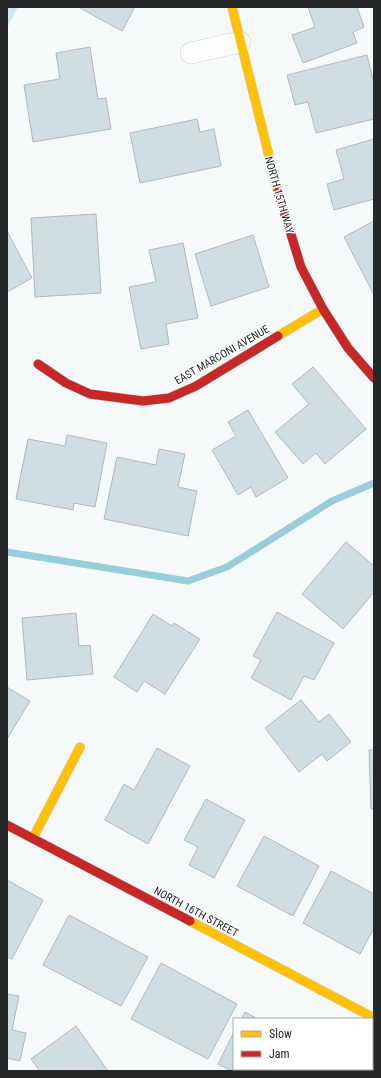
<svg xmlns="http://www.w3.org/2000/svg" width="381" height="1078" viewBox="0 0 381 1078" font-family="'Roboto Condensed',sans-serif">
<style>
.green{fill:#cee8ee}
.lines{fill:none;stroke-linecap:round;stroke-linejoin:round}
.stream{stroke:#98ceda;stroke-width:7}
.building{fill:#cedee2;stroke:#b5b8b9}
.street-casing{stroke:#d1d3d4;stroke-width:22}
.slow-casing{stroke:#d1d3d4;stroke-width:10}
.jam-casing{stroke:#d1d3d4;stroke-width:10}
.street{stroke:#fefefe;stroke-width:21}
.slow{stroke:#ffc107;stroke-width:9}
.jam{stroke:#c62828;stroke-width:9}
.labels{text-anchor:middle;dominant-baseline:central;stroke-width:3;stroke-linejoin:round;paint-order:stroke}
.street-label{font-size:11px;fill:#252728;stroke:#fff}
</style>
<rect width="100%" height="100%" fill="#f6f9fa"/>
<path class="green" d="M7 7H18L7 28Z"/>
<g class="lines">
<path class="stream" d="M7 552 188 581 227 567 332 501 374 483"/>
</g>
<g class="building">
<path d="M78 7H135L122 31Z"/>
<path d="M308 7H357L364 27 353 32 357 43 303 63 292 35 315 27Z"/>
<path d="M90 47 98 99 106 98 111 129 33 142 24 85 60 79 56 53Z"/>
<path d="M367 55 374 83V119L316 133 308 102 295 105 287 75Z"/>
<path d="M197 119 200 132 214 129 221 166 140 183 130 133Z"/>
<path d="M374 139V199L334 210 327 184 344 179 336 150Z"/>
<path d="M96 214 101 293 35 297 31 218Z"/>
<path d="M374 221V295L344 237Z"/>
<path d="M7 231 32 278 7 292Z"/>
<path d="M253 235 269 287 211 306 195 254Z"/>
<path d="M183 243 198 318 166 324 169 344 141 349 129 287 156 282 149 250Z"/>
<path d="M313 367 366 429 325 464 316 453 303 464 275 432 309 404 292 384Z"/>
<path d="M248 410 288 478 256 497 251 487 238 495 212 450 236 436 228 422Z"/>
<path d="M67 435 107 443 95 507 74 503 73 510 16 499 28 439 65 446Z"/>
<path d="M159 449 185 454 178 487 197 491 188 536 104 519 117 457 156 465Z"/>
<path d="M346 542 374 566V592L343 629 302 594Z"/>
<path d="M277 612 334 643 314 680 304 676 291 700 251 678 261 660 253 656Z"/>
<path d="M76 613 79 646 90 645 93 674 27 680 22 618Z"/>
<path d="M153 614 172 626 174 623 200 639 165 694 144 681 137 692 114 677Z"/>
<path d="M7 687 30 701 7 739Z"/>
<path d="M301 700 319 722 329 714 351 742 327 761 322 754 299 772 265 728Z"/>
<path d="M157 748 190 766 148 844 105 820 124 784 134 790Z"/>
<path d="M369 750H374V809H371Z"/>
<path d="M206 799 245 820 214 878 189 865 198 847 184 840Z"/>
<path d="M264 836 319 866 293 916 237 886Z"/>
<path d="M331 871 374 894V928L360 954 303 923Z"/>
<path d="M7 880 43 900 12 959 7 957Z"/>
<path d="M69 915 148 957 121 1006 43 965Z"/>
<path d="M161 963 237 1004 208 1059 131 1019Z"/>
<path d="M7 994 19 996 12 1030 26 1033 20 1061 7 1058Z"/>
<path d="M245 1012 258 1019H241Z"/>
<path d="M76 1026 108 1071H40L31 1059Z"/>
<path d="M234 1032V1069H298L297 1071H231L218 1064Z"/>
<path d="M337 1069H364L368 1071H336Z"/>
</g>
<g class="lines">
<g class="street-casing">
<path id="street" d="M191 53 240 42"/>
</g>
<g class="slow-casing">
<g id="slow">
<path d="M232 7 278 192"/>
<path d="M278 336 323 309"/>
<path d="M33 838 80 747"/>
<path d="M190 921 374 1018"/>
</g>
</g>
<g class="jam-casing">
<g id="jam">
<path d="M278 192 301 267 323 309 348 348 374 378"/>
<path d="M38 364 66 383 90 394 143 401 169 398 196 386 278 336"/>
<path d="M7 825 190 921"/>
</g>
</g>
<use href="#street" class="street"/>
<use href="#slow" class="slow"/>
<use href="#jam" class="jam"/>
</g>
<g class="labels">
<g class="street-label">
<text transform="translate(279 195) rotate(74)">NORTH 15TH WAY</text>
<text transform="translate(222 355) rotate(-30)">EAST MARCONI AVENUE</text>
<text transform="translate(196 912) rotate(28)">NORTH 16TH STREET</text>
</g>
</g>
<rect width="381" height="1078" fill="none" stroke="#252728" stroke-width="16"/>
<rect x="233" y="1018" width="140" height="52" fill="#ffffff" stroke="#a8a9a9"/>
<rect x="241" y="1031" width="20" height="6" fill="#ffc107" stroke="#a8a9a9"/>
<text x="269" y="1038" font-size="12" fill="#252728">Slow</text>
<rect x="241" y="1051" width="20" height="6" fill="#c62828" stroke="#a8a9a9"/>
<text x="269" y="1058" font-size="12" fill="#252728">Jam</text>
</svg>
